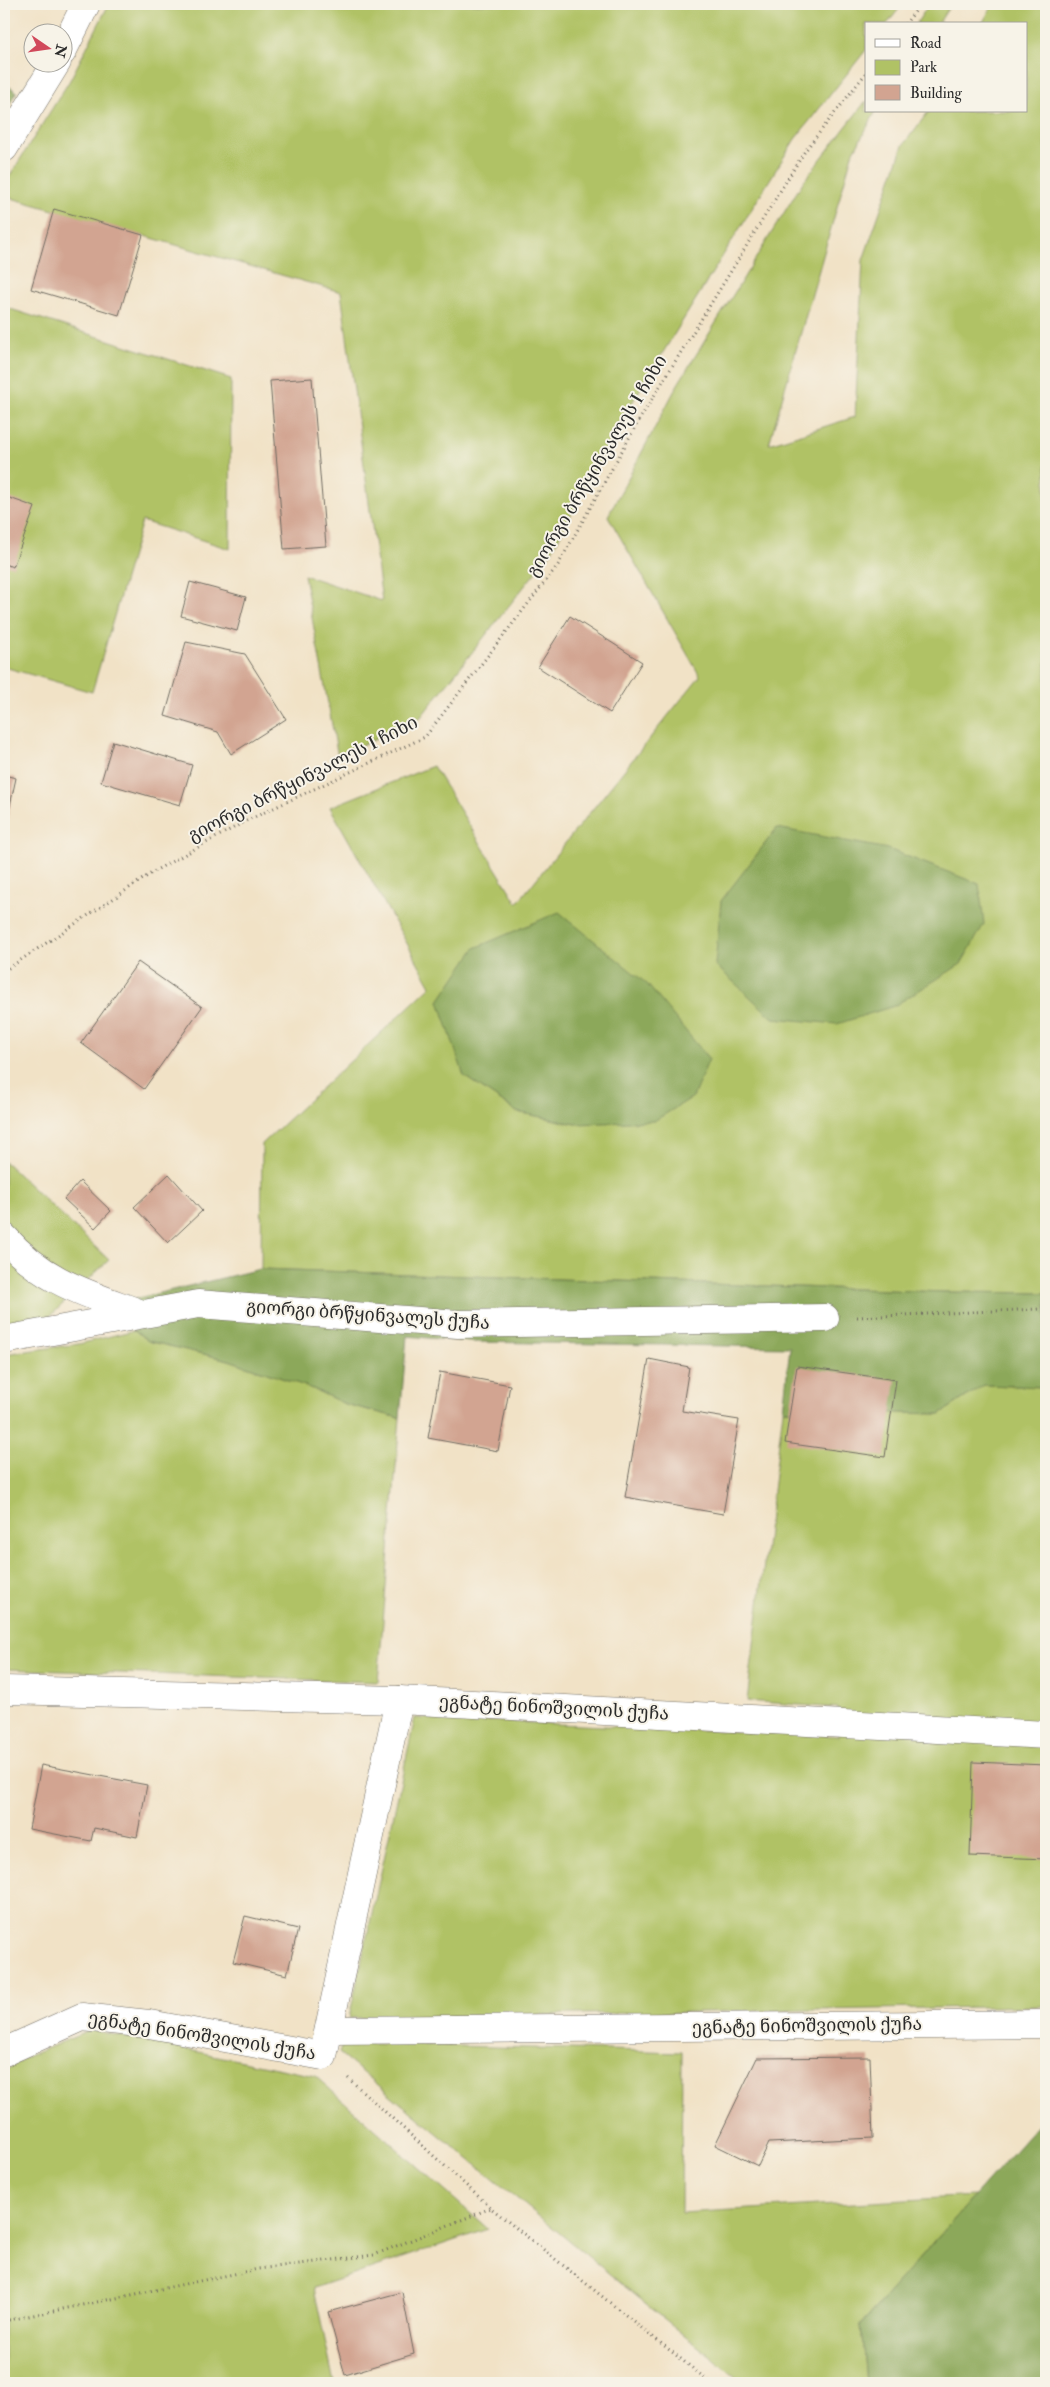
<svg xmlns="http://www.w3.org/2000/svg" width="1050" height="2387" viewBox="0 0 1050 2387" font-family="'IM FELL Double Pica','Noto Serif Georgian',serif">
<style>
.green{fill:#b0c265;stroke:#6e7648;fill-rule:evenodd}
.forest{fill:#8ca85a;stroke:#5c6a42}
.building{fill:#d2a491}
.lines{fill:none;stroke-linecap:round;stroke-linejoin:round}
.minor-casing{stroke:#706b61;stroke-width:29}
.path{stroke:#706b61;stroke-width:3;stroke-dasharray:1 4;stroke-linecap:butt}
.minor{stroke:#fff;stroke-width:28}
.labels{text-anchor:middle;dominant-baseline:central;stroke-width:4;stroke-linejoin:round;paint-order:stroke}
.street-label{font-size:18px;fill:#2b2b2b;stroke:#f7f3e8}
</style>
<rect width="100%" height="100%" fill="#f7f3e8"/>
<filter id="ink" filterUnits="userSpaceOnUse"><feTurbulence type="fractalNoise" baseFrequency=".02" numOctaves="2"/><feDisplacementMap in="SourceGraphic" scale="10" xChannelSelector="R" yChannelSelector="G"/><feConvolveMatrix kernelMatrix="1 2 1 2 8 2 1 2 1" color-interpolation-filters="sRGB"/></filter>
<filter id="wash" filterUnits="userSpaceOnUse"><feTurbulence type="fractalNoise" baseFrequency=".0096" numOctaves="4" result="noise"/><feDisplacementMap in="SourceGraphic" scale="20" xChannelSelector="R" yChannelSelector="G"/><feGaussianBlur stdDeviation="1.12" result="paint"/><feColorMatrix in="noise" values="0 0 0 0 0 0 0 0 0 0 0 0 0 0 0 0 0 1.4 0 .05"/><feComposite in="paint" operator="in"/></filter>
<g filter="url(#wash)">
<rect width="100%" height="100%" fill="#f1e2c6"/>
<g class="green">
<path d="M109 4H903L887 24H866V50L795 139 620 422 550 554 420 718 338 757 304 575 382 601 341 292 4 196V185L70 80Z"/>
<path d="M929 4H951L938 24H916Z"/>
<path d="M993 4H1046V1293L946 1292 261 1269 262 1144 431 986 330 807 433 766 517 903 700 676 608 516 678 384 803 182 866 101V111H876L852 155 769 444 855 417 863 260 903 145 929 111H1026V24H982ZM464 1076 576 1124 517 1112Z"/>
<path d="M4 307 231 379 230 549 142 521 92 692 4 667Z"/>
<path d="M4 1161 109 1260 46 1320 4 1325Z"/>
<path d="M135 1330 148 1341 229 1360 311 1388 345 1404 400 1418 378 1682 4 1669V1354L79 1344Z"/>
<path d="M984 1385 1046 1387V2006L349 2018 415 1718 839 1736 838 1708 747 1701 783 1410 940 1414Z"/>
<path d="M91 2030 315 2076 488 2229 314 2288 334 2383H4V2073L24 2058Z"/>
<path d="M343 2043 682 2052 681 2213 975 2196 861 2324 866 2383H743L339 2053Z"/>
</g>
<g class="forest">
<path d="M4 83 17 92 4 112Z"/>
<path d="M777 828 888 849 979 884 984 924 961 964 894 1006 837 1024 773 1018 715 965 721 901Z"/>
<path d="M559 912 647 984 709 1059 693 1097 654 1121 576 1124 517 1112 464 1076 439 1001 475 948Z"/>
<path d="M260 1269 946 1292 1046 1293V1387L984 1385 940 1414 783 1410 790 1347 469 1342 407 1336 400 1418 345 1404 311 1388 229 1360 148 1341 105 1306Z"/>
<path d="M1046 2116V2383H866L861 2324Z"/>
</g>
<g id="blocks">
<g class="building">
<path d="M54 209 143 235 119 315 31 289Z"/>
<path d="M312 378 326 546 284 549 270 381Z"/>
<path d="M4 496 35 507 13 567 4 564Z"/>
<path d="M190 582 246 597 237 631 181 616Z"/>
<path d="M570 616 642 662 610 713 538 667Z"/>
<path d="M186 642 245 654 286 719 231 754 218 732 165 716Z"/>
<path d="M113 741 192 765 180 805 101 782Z"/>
<path d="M4 775 16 778 5 829 4 828Z"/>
<path d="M138 962 202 1007 144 1089 81 1043Z"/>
<path d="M169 1174 202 1211 168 1243 134 1207Z"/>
<path d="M80 1181 111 1211 95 1228 64 1199Z"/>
<path d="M649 1359 689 1367 682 1411 739 1420 723 1514 625 1497Z"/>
<path d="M797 1366 896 1380 885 1457 785 1443Z"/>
<path d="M440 1372 510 1385 498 1451 428 1438Z"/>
<path d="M973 1762 1046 1765V1859L970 1856Z"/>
<path d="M41 1765 147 1785 137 1837 94 1828 91 1841 29 1829Z"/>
<path d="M245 1916 298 1929 287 1975 233 1962Z"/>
<path d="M870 2057 873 2138 769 2143 758 2166 715 2145 757 2058Z"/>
<path d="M402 2292 414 2354 345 2375 328 2312Z"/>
</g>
</g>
</g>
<g filter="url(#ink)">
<use href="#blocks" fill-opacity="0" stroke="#706b61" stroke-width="1"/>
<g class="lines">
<g class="minor-casing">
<g id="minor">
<path d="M62 52 86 4"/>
<path d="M4 148 57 62"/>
<path d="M4 1237C45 1283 86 1293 142 1314"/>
<path d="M4 1340 198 1304 458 1324 825 1318"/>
<path d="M4 1690 399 1700"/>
<path d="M329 2030 1046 2024"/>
<path d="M4 2052 82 2017 149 2024 323 2056 399 1700 1046 1735"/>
</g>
</g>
<g class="path">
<path d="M905 24 921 4"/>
<path d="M4 971 158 869 248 820 425 737 558 565 641 417 805 151 866 73"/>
<path d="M857 1317 1040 1309 1046 1307"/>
<path d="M348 2078 491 2208 711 2383"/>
<path d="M4 2321 258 2269 374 2255 491 2208"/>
</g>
<use href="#minor" class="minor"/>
</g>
</g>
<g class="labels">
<g class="street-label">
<text transform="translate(597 466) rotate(-59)">გიორგი ბრწყინვალეს I ჩიხი</text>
<text transform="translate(303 779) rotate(-27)">გიორგი ბრწყინვალეს I ჩიხი</text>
<text transform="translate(368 1315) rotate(4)">გიორგი ბრწყინვალეს ქუჩა</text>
<text transform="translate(554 1708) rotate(3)">ეგნატე ნინოშვილის ქუჩა</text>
<text transform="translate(807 2026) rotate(-1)">ეგნატე ნინოშვილის ქუჩა</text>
<text transform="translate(202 2036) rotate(9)">ეგნატე ნინოშვილის ქუჩა</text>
</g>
</g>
<rect width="1050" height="2387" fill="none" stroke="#f7f3e8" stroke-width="20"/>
<rect x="865" y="22" width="162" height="90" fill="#f7f3e8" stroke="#a5a39c"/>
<rect x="875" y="39" width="25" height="8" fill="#ffffff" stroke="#a5a39c"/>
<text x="910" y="48" font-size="15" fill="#2b2b2b">Road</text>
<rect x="875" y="60" width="25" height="15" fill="#b0c265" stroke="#a5a39c"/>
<text x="910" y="72" font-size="15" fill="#2b2b2b">Park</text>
<rect x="875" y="85" width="25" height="15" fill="#d2a491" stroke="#a5a39c"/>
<text x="910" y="98" font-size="15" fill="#2b2b2b">Building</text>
<g transform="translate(48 48) rotate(103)"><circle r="24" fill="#f7f3e8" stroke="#a5a39c"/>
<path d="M0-4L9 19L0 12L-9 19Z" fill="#d1495b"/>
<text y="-8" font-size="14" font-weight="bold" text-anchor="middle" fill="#2b2b2b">N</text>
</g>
</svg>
